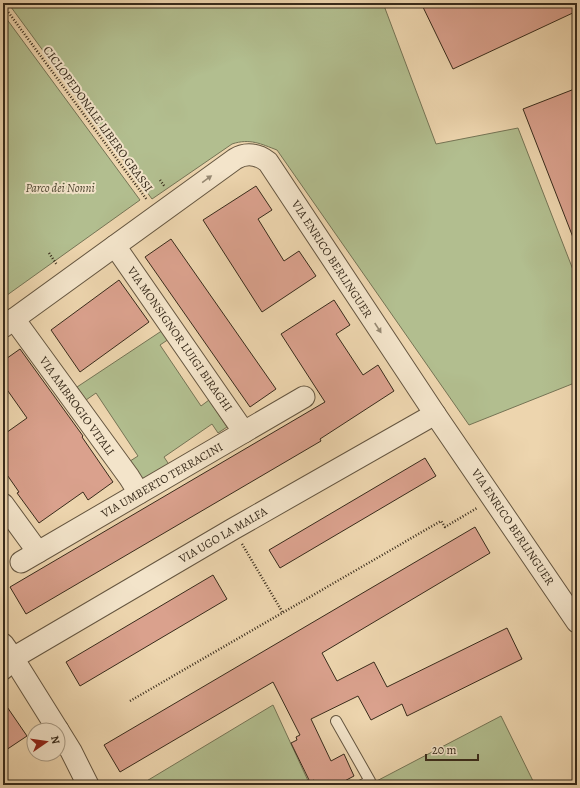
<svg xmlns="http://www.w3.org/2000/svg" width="580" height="788" viewBox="0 0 580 788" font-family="Alegreya,serif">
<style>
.green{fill:#b2be8f;stroke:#757455}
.building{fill:#daa18d;stroke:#382b1b}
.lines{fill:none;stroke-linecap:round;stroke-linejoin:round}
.lane-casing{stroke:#655640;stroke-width:12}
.street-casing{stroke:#655640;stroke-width:23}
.path{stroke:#382b1b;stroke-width:2.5;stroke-dasharray:1 2;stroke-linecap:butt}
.lane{stroke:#f3e4ca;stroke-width:10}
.street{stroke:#f3e4ca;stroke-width:21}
.oneway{fill:#968872}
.labels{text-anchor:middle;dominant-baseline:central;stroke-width:4;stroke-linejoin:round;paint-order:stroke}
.street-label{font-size:12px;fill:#382b1b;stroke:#f3e4ca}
.park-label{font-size:12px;font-style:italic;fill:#504832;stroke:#f3e4ca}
</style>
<rect width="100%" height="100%" fill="#edd5ae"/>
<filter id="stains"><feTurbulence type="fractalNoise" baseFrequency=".005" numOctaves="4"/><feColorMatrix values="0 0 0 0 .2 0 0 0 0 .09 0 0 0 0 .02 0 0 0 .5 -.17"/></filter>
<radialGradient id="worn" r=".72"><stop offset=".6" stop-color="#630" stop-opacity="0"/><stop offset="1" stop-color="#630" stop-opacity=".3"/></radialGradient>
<g class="green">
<path d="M8 3H383L436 144 518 128 577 280V382L469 425 277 150C261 144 250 138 232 144L152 199Z"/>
<path d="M3 14 140 200 3 298Z"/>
<path d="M163 330 169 339 160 345 201 406 209 400 227 427 218 433 212 424 164 457 170 466 142 485 127 463 138 456 96 393 86 400 77 387Z"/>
<path d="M273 705 310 785H140Z"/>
<path d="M501 716 535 785H369Z"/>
</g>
<g class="building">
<path d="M421 3H577V11L453 69Z"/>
<path d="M577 88V245H576L523 109Z"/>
<path d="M256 186 272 210 258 219 284 261 299 251 316 276 262 312 203 220Z"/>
<path d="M171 239 276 389 250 407 145 257Z"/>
<path d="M119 280 149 322 80 372 51 330Z"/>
<path d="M334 300 350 325 336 334 363 375 378 365 394 391 320 439 321 441 26 614 10 587 325 402 281 334Z"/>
<path d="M20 349 83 436 82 437 113 482 88 500 83 492 39 523 17 493 19 492 3 469V435L27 418 3 384V361Z"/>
<path d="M425 458 436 476 280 568 269 550Z"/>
<path d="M475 527 490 553 322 653 337 681 374 662 387 687 507 628 522 659 407 716 402 704 371 720 358 696 311 719 331 761 344 754 354 776 337 785H317L314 780 310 782 291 743 297 740 296 737 300 735 273 682 120 772 104 745Z"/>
<path d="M213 575 227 599 80 686 66 662Z"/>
<path d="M3 701 27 736 3 752Z"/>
</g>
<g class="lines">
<g class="lane-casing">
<path id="lane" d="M336 721 370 781 362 785"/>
</g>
<g class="street-casing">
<g id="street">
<path d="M115 246 244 432"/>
<path d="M14 319 129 477 139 493"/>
<path d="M3 327 235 159C246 152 258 154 268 162L435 414 577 622"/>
<path d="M3 504 38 552"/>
<path d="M21 562 304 397"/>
<path d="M3 644 13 658 58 730"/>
<path d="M3 669 13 658 25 651 233 529 435 414"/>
<path d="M58 730 71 751 88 785"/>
</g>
</g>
<g class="path">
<path d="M3 5 147 200"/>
<path d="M160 180 165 187"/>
<path d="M49 253 57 265"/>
<path d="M242 544 283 613"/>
<path d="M130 701 441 521 445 527 477 508"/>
</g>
<use href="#lane" class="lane"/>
<use href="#street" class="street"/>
</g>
<defs><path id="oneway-solid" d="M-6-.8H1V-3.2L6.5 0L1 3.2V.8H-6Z"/></defs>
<g class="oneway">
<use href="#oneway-solid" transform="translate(207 179) rotate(-36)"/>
<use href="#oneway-solid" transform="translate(378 328) rotate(57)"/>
</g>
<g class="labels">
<g class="street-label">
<text transform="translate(98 119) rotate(54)">CICLOPEDONALE LIBERO GRASSI</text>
<text transform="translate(332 259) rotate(57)">VIA ENRICO BERLINGUER</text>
<text transform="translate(180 339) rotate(55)">VIA MONSIGNOR LUIGI BIRAGHI</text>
<text transform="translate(77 406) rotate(54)">VIA AMBROGIO VITALI</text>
<text transform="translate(162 480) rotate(-30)">VIA UMBERTO TERRACINI</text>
<text transform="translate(513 527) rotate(56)">VIA ENRICO BERLINGUER</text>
<text transform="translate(223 535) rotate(-30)">VIA UGO LA MALFA</text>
</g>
<g class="park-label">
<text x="60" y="188">Parco dei Nonni</text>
</g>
</g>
<rect width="580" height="788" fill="none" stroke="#edd5ae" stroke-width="16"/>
<rect x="4" y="4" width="572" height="780" fill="none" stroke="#382b1b" stroke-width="2"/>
<rect x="8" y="8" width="564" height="772" fill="none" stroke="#382b1b"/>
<g transform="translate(46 742) rotate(77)"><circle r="19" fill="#f3e4ca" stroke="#a89a84"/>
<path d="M0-3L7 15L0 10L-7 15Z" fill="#8f2418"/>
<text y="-6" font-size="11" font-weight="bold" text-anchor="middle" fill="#382b1b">N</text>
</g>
<path d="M426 754v6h52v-6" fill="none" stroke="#382b1b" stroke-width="2"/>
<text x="432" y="754" font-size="12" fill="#382b1b" stroke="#f3e4ca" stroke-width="3" paint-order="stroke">20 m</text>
<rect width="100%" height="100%" filter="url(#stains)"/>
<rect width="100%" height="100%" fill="url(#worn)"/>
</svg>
